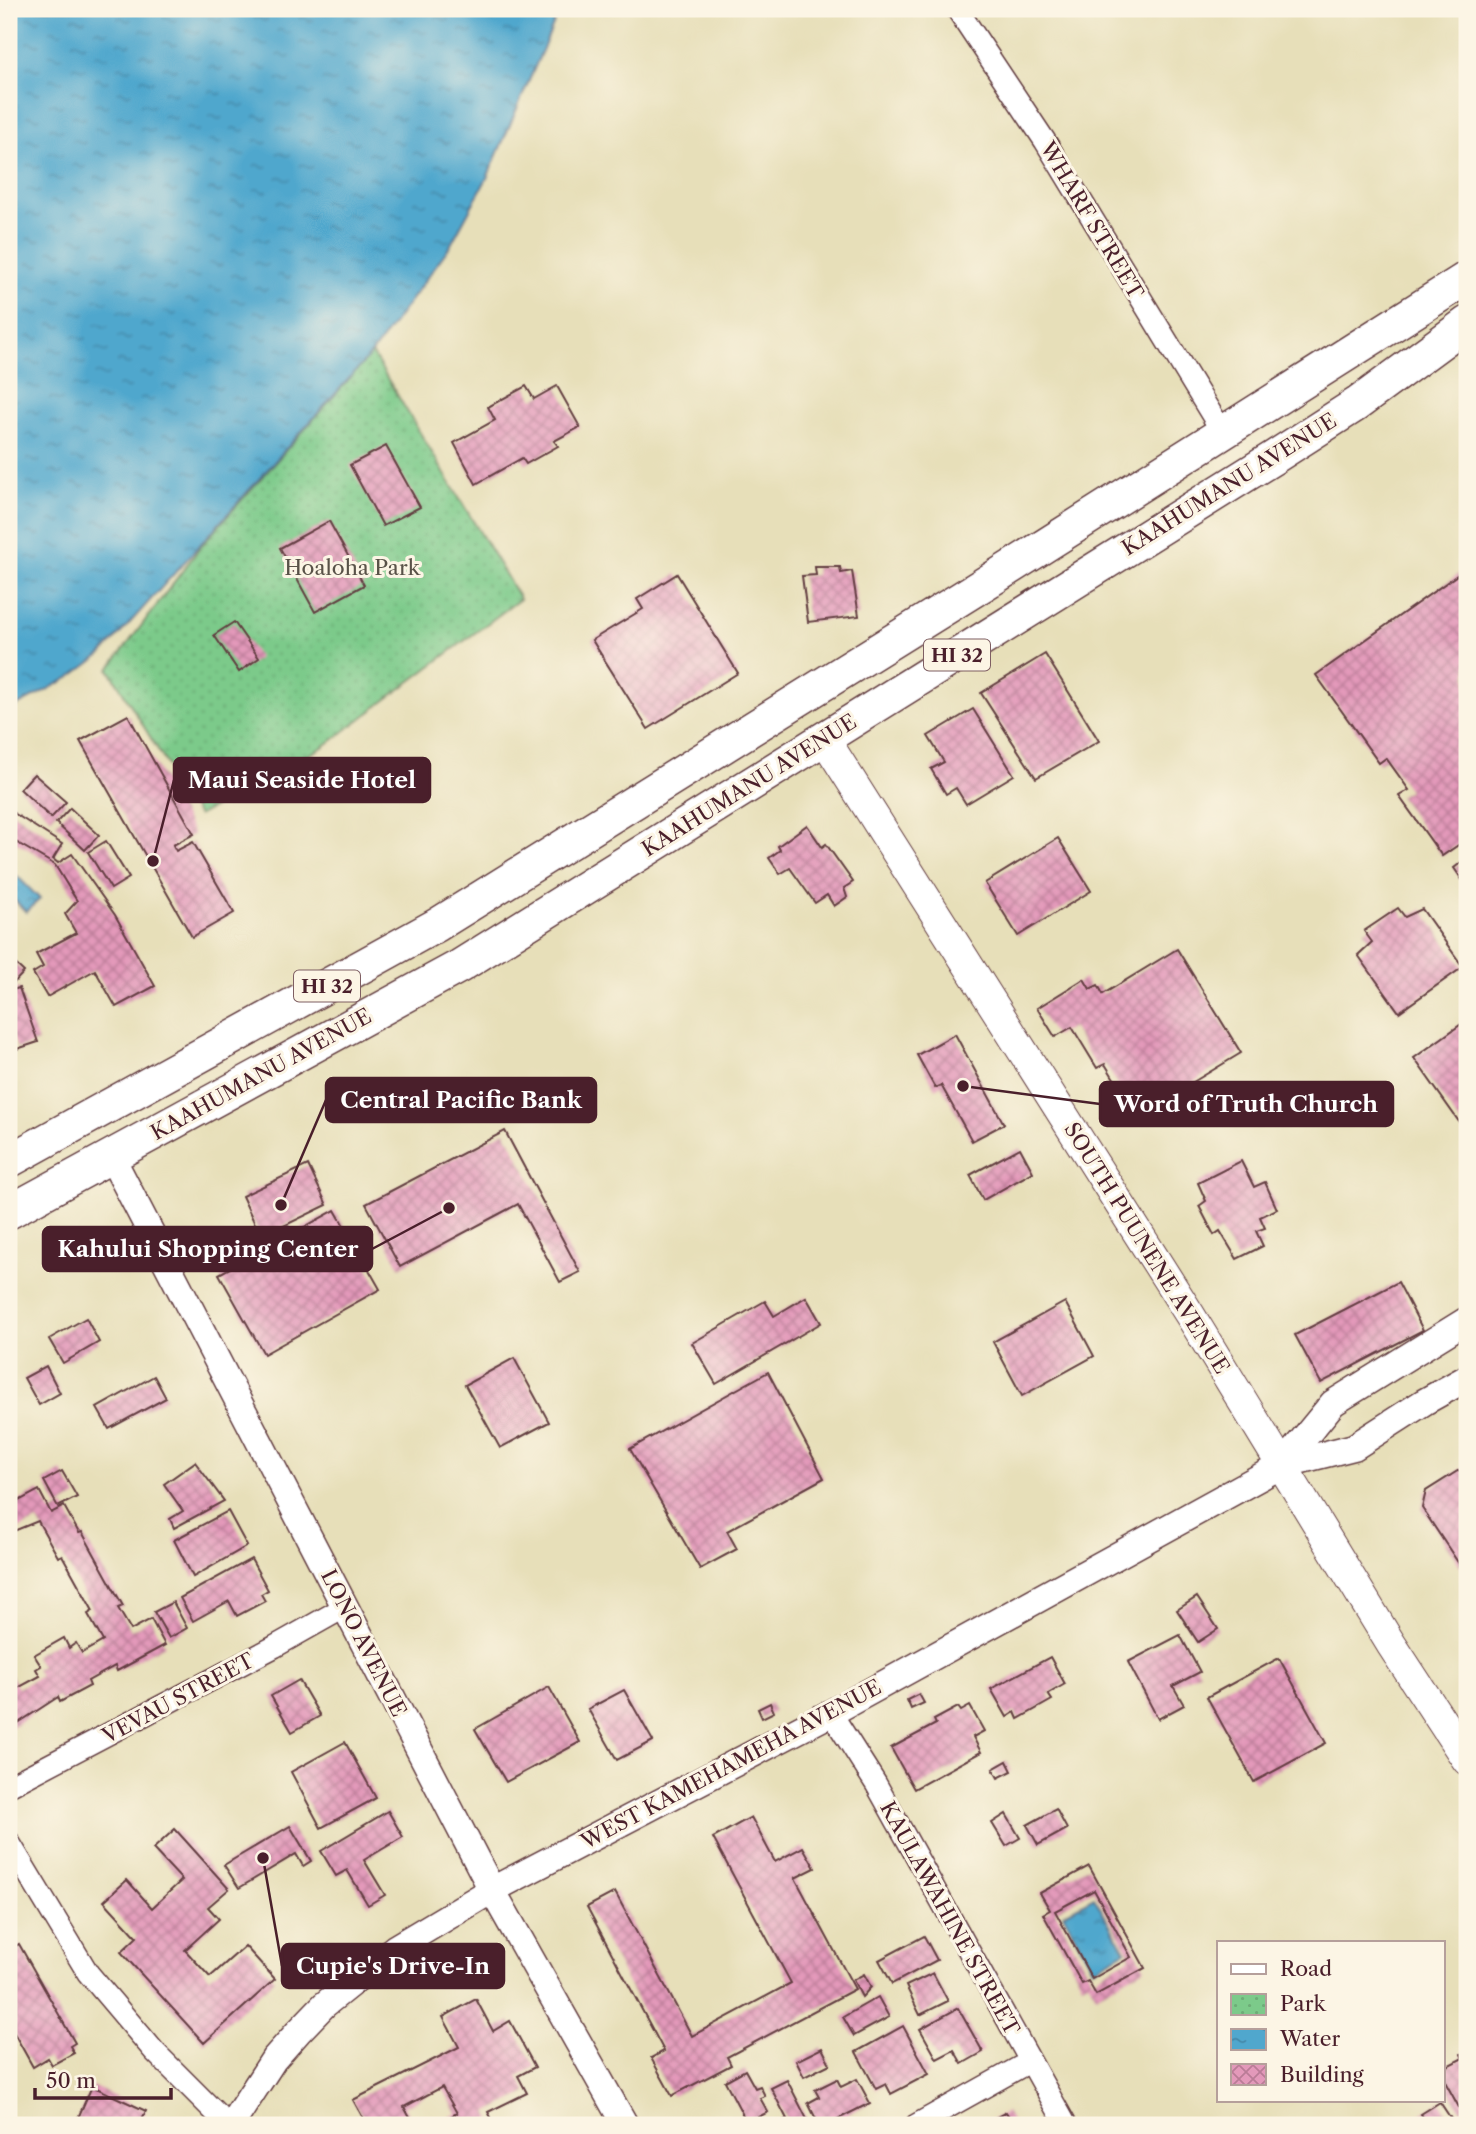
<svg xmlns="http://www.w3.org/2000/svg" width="1476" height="2134" viewBox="0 0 1476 2134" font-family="'Libre Caslon Text',serif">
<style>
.park{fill:url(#park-dots);stroke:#63745a;stroke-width:2}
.water{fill:url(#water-ripples);stroke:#4d637c;stroke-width:2}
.building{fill:url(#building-cross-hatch);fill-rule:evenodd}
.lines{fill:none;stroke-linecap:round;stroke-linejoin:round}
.minor-casing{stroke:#623c40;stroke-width:24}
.tertiary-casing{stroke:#623c40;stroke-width:29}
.secondary-casing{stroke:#623c40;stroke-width:32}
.primary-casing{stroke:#623c40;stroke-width:36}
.minor{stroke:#fff;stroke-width:21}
.tertiary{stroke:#fff;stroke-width:26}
.secondary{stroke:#fff;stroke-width:30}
.primary{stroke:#fff;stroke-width:33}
.labels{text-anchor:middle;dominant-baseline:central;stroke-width:6;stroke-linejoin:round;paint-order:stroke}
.shield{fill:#fcf5e5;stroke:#7f5f63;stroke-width:2}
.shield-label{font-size:19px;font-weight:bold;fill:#4a1f2b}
.street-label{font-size:21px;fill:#4a1f2b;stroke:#fcf5e5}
.park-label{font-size:21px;fill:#595248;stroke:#fcf5e5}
.leader{fill:none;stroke:#4a1f2b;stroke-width:2.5}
.callout-dot{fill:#4a1f2b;stroke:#fcf5e5;stroke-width:2.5}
.callout{fill:#4a1f2b;stroke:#4a1f2b;stroke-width:2.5}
.callout-label{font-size:23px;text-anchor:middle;font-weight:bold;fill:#fff}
</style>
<defs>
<pattern id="park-dots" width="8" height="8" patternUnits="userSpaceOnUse" patternTransform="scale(1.75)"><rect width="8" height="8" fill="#7cca8a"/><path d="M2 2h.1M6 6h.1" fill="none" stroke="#6dad77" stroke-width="1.8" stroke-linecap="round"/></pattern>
<pattern id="water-ripples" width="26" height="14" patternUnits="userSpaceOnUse" patternTransform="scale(1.75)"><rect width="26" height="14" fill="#50a7cd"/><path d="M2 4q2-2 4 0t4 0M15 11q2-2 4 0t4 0" fill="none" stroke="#4487a7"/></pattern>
<pattern id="building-cross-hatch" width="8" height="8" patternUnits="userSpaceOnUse" patternTransform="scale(1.75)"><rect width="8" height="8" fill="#e399ba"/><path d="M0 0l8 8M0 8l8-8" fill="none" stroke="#ba7c97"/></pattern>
</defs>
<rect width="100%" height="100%" fill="#fcf5e5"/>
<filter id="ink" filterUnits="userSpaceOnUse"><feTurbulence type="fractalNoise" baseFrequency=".0143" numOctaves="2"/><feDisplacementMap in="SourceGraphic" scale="14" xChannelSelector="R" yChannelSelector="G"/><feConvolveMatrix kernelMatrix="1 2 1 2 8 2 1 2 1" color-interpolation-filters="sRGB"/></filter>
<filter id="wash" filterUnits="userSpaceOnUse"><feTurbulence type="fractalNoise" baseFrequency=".00686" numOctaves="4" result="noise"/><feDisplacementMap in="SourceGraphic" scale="28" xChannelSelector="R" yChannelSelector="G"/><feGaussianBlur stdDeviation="1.57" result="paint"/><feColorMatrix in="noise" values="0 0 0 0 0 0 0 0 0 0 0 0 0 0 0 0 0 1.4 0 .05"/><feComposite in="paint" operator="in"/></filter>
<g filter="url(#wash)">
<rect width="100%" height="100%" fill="#e7dfb9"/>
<path class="park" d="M372 353 520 599 323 747 198 816 109 669 201 546Z"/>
<g class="water">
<path d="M9 9H560L487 178 450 246 372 353 102 654 71 677 9 710Z"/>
<path d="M17 876 40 899 26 912 9 894V884Z"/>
<path d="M1094 1897 1125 1951 1093 1969 1063 1914Z"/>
</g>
<g id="blocks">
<g class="building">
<path d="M526 386 534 399 557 386 580 427 554 441 558 446 526 464 522 458 476 484 454 443 495 420 488 407Z"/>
<path d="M386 446 420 507 383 526 350 465Z"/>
<path d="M329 521 364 585 315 612 280 548Z"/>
<path d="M815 567H840L841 573 852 571 859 616 808 622 802 576 816 575Z"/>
<path d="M1460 573 1467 584V839L1442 856 1399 796 1409 790 1386 758 1379 763 1316 675Z"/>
<path d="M677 574 738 673 648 729 592 640 643 609 637 599Z"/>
<path d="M234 622 259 658 239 672 214 635Z"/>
<path d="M1045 654 1099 741 1036 778 981 693Z"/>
<path d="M973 709 1014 775 966 804 956 788 946 794 931 769 944 762 928 736Z"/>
<path d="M128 715 194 834 173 845 176 851 193 842 234 913 192 937 80 741Z"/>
<path d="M34 774 66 802 51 818 20 789Z"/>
<path d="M70 808 99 835 85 850 56 823Z"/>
<path d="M9 810 62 844 53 859 58 863 72 854 115 915 155 986 116 1007 95 970 47 997 33 973 43 967 36 954 76 933 65 914 77 901 55 865 9 838Z"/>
<path d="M807 825 822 847 826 844 853 882 844 888 847 897 834 906 827 895 815 903 790 868 780 874 769 858 780 850 778 846Z"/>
<path d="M1058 838 1091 891 1018 936 985 883Z"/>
<path d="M106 841 129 878 111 889 88 852Z"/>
<path d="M1467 858V887L1454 868Z"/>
<path d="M1398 908 1405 917 1422 909 1463 967 1399 1012 1358 955 1372 942 1364 931Z"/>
<path d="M1177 949 1241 1053 1137 1116 1105 1064 1097 1068 1072 1027 1055 1037 1037 1008 1084 979 1090 989 1098 985 1103 994Z"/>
<path d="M9 958 24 972 9 988Z"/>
<path d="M19 988 38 1042 17 1049 9 1026V991Z"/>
<path d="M1467 1020V1133L1414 1058Z"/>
<path d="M955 1034 1004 1124 972 1141 941 1085 935 1088 917 1055Z"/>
<path d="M505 1131 580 1272 560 1282 518 1204 400 1267 366 1204Z"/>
<path d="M1020 1148 1033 1172 983 1200 970 1175Z"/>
<path d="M1241 1161 1254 1187 1265 1182 1277 1209 1260 1217 1265 1228 1256 1231 1263 1246 1237 1259 1220 1231 1214 1235 1199 1206 1206 1201 1198 1183Z"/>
<path d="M308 1165 327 1205 261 1237 242 1196Z"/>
<path d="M335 1210 380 1289 264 1354 219 1274Z"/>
<path d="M1398 1282 1423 1330 1321 1383 1295 1335Z"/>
<path d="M806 1297 821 1323 716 1384 692 1343 765 1301 774 1316Z"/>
<path d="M1065 1302 1094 1356 1022 1396 993 1342Z"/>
<path d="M86 1318 99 1342 63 1363 49 1339Z"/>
<path d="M514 1358 549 1422 500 1448 465 1385Z"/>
<path d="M46 1366 60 1393 39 1405 24 1378Z"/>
<path d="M768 1372 824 1478 727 1531 737 1549 700 1569 630 1449Z"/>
<path d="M154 1376 166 1398 109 1429 97 1408Z"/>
<path d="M195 1462 224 1501 174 1528 170 1519 183 1511 164 1484Z"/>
<path d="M1467 1465V1576L1422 1508 1426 1491Z"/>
<path d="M62 1471 77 1497 58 1507 44 1481Z"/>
<path d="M39 1490 51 1513 64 1506 79 1533 82 1532 123 1606 118 1608 131 1630 151 1619 165 1645 117 1671 115 1666 88 1681 90 1686 60 1702 58 1697 9 1729V1671L18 1688 40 1676 36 1669 41 1666 34 1655 64 1638 69 1648 76 1643 82 1653 103 1641 88 1614 93 1611 62 1555 58 1557 38 1521 9 1533V1501L15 1498 17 1502Z"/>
<path d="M228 1511 247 1546 193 1577 174 1540Z"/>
<path d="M251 1559 268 1590 261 1594 265 1601 237 1616 229 1601 193 1621 180 1598Z"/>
<path d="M1197 1597 1218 1629 1198 1642 1177 1610Z"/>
<path d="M173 1602 187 1628 169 1638 154 1612Z"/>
<path d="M1180 1635 1200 1672 1173 1686 1184 1705 1158 1719 1128 1662Z"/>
<path d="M1050 1657 1065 1684 1048 1694 1052 1700 1018 1719 1015 1712 1007 1717 991 1689Z"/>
<path d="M1279 1658 1326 1743 1254 1782 1207 1697Z"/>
<path d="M299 1680 320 1716 292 1732 271 1696Z"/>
<path d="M549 1687 580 1742 506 1782 475 1729Z"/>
<path d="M624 1690 653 1741 617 1760 588 1709Z"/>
<path d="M919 1694 924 1703 911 1709 907 1700Z"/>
<path d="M770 1703 774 1712 762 1718 758 1709Z"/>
<path d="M970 1706 984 1731 973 1737 981 1752 914 1789 891 1748 936 1724 934 1720 958 1707 961 1711Z"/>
<path d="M345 1742 376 1798 321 1828 291 1772Z"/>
<path d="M1007 1761 1012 1771 998 1778 993 1769Z"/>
<path d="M1056 1809 1067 1829 1038 1845 1027 1825Z"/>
<path d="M388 1811 403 1837 364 1860 385 1895 368 1905 347 1870 336 1876 321 1851Z"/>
<path d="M1006 1814 1020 1838 1006 1846 992 1823Z"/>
<path d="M751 1817 775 1862 803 1847 815 1868 795 1878 855 1989 727 2057 731 2065 672 2096 651 2058 664 2051 587 1907 615 1892 692 2036 791 1983 713 1838Z"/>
<path d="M290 1826 311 1861 303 1866 296 1854 239 1888 224 1865Z"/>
<path d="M175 1829 229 1889 208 1907 219 1919 185 1950 210 1977 245 1946 275 1979 204 2043 121 1952 137 1937 104 1901 127 1880 152 1908 182 1880 153 1849Z"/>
<path d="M1089 1866 1145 1968 1096 1995 1088 1981 1082 1984 1043 1914 1050 1910 1040 1893ZM1094 1890 1131 1957 1092 1979 1055 1911Z"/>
<path d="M924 1936 937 1960 892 1984 879 1960Z"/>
<path d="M19 1944 75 2043 70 2046 74 2053 52 2065 48 2058 33 2067 9 2024V1950Z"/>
<path d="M933 1973 948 2001 920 2015 906 1986Z"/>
<path d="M864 1974 871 1987 862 1997 853 1980Z"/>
<path d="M878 1997 889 2017 854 2036 843 2017Z"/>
<path d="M476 1999 493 2031 510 2021 535 2067 518 2076 527 2093 488 2112 492 2119 480 2125H435L457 2113 442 2087 404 2107 414 2125H367L353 2100 459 2047 443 2017Z"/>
<path d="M958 2008 983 2052 962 2064 954 2050 937 2059 920 2029Z"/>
<path d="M903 2026 929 2074 891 2094 886 2084 876 2089 856 2052Z"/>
<path d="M822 2048 830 2064 804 2077 796 2061Z"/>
<path d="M1467 2050V2122L1443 2078V2068L1463 2058 1461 2054Z"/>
<path d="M745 2070 755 2088 760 2086 765 2096 760 2098 768 2112 747 2123 725 2081Z"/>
<path d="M837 2079 841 2087 857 2079 870 2103 826 2125H819L808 2103 819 2097 815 2090Z"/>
<path d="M787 2080 810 2125H774L787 2119 771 2088Z"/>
<path d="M92 2086 146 2111 139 2125H88L77 2120Z"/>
<path d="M1440 2102 1455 2125H1423L1427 2123 1421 2114Z"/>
<path d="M1006 2112 1014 2125H982Z"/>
</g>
</g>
</g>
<g filter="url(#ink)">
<use href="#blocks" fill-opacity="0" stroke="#623c40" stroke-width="2"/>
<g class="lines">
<g class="minor-casing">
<g id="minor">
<path d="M957 9 1045 141 1223 433"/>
<path d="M831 1713 876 1784 1066 2125"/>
<path d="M9 1786 274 1647 345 1607"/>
<path d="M9 1842 88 1973 154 2051 228 2125"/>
<path d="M916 2125 1029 2062"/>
</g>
</g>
<g class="tertiary-casing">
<g id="tertiary">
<path d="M111 1156 492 1890 625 2125"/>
<path d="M1282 1465 1333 1403 1467 1320"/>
<path d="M231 2125 274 2059 298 2032 324 2005 395 1948 492 1890 831 1713 1282 1465 1354 1447 1424 1402 1467 1378"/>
</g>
</g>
<g class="secondary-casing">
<path id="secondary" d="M824 738 1190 1315 1391 1644 1467 1760"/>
</g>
<g class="primary-casing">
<g id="primary">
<path d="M9 1161 437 925 1000 574 1467 278"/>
<path d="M9 1212 460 966 1273 458 1357 404 1467 323"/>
</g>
</g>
<use href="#minor" class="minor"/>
<use href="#tertiary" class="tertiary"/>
<use href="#secondary" class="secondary"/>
<use href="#primary" class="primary"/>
</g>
</g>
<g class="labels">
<g class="shield">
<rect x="924" y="639.5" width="66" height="31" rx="5"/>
<rect x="294" y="970.5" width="66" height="31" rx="5"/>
</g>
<g class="shield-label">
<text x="957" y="655">HI 32</text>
<text x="327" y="986">HI 32</text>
</g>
<g class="street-label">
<text transform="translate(1092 220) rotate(59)">WHARF STREET</text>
<text transform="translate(1229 484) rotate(-32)">KAAHUMANU AVENUE</text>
<text transform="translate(749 785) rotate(-32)">KAAHUMANU AVENUE</text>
<text transform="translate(261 1074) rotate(-29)">KAAHUMANU AVENUE</text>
<text transform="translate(1147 1248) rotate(58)">SOUTH PUUNENE AVENUE</text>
<text transform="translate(364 1643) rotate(63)">LONO AVENUE</text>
<text transform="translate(178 1698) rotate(-28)">VEVAU STREET</text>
<text transform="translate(731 1764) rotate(-28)">WEST KAMEHAMEHA AVENUE</text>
<text transform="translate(950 1918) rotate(61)">KAULAWAHINE STREET</text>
</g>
<g class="park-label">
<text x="352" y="567">Hoaloha Park</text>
</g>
</g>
<path class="leader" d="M153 861L174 780M281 1205L326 1100M963 1086L1100 1104M449 1208L372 1249M263 1858L282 1966"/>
<g class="callout-dot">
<circle cx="153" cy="861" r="7"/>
<circle cx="281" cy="1205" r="7"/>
<circle cx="963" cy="1086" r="7"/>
<circle cx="449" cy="1208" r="7"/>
<circle cx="263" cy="1858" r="7"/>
</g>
<g class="callout">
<rect x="174" y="758" width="256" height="44" rx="7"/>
<rect x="326" y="1078" width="270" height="44" rx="7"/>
<rect x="1100" y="1082" width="293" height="44" rx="7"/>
<rect x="43" y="1227" width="329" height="44" rx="7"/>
<rect x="282" y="1944" width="222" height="44" rx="7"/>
</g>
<g class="callout-label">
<text x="302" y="788">Maui Seaside Hotel</text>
<text x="461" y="1108">Central Pacific Bank</text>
<text x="1246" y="1112">Word of Truth Church</text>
<text x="208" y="1257">Kahului Shopping Center</text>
<text x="393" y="1974">Cupie's Drive-In</text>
</g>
<rect width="1476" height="2134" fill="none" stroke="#fcf5e5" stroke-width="35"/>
<rect x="1217" y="1941" width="228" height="161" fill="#fcf5e5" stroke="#b59f9b" stroke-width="2"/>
<rect x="1231" y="1964" width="35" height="10" fill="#ffffff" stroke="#b59f9b" stroke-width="2"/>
<text x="1280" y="1976" font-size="21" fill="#4a1f2b">Road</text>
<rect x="1231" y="1994" width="35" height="21" fill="url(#park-dots)" stroke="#b59f9b" stroke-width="2"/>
<text x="1280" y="2011" font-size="21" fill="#4a1f2b">Park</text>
<rect x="1231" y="2029" width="35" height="21" fill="url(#water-ripples)" stroke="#b59f9b" stroke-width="2"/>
<text x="1280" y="2046" font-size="21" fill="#4a1f2b">Water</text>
<rect x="1231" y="2064" width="35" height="21" fill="url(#building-cross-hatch)" stroke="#b59f9b" stroke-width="2"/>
<text x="1280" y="2082" font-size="21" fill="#4a1f2b">Building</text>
<path d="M35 2088v10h136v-10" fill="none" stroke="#4a1f2b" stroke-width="3.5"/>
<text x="46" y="2088" font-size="21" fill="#4a1f2b" stroke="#fcf5e5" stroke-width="5" paint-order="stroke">50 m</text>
</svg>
